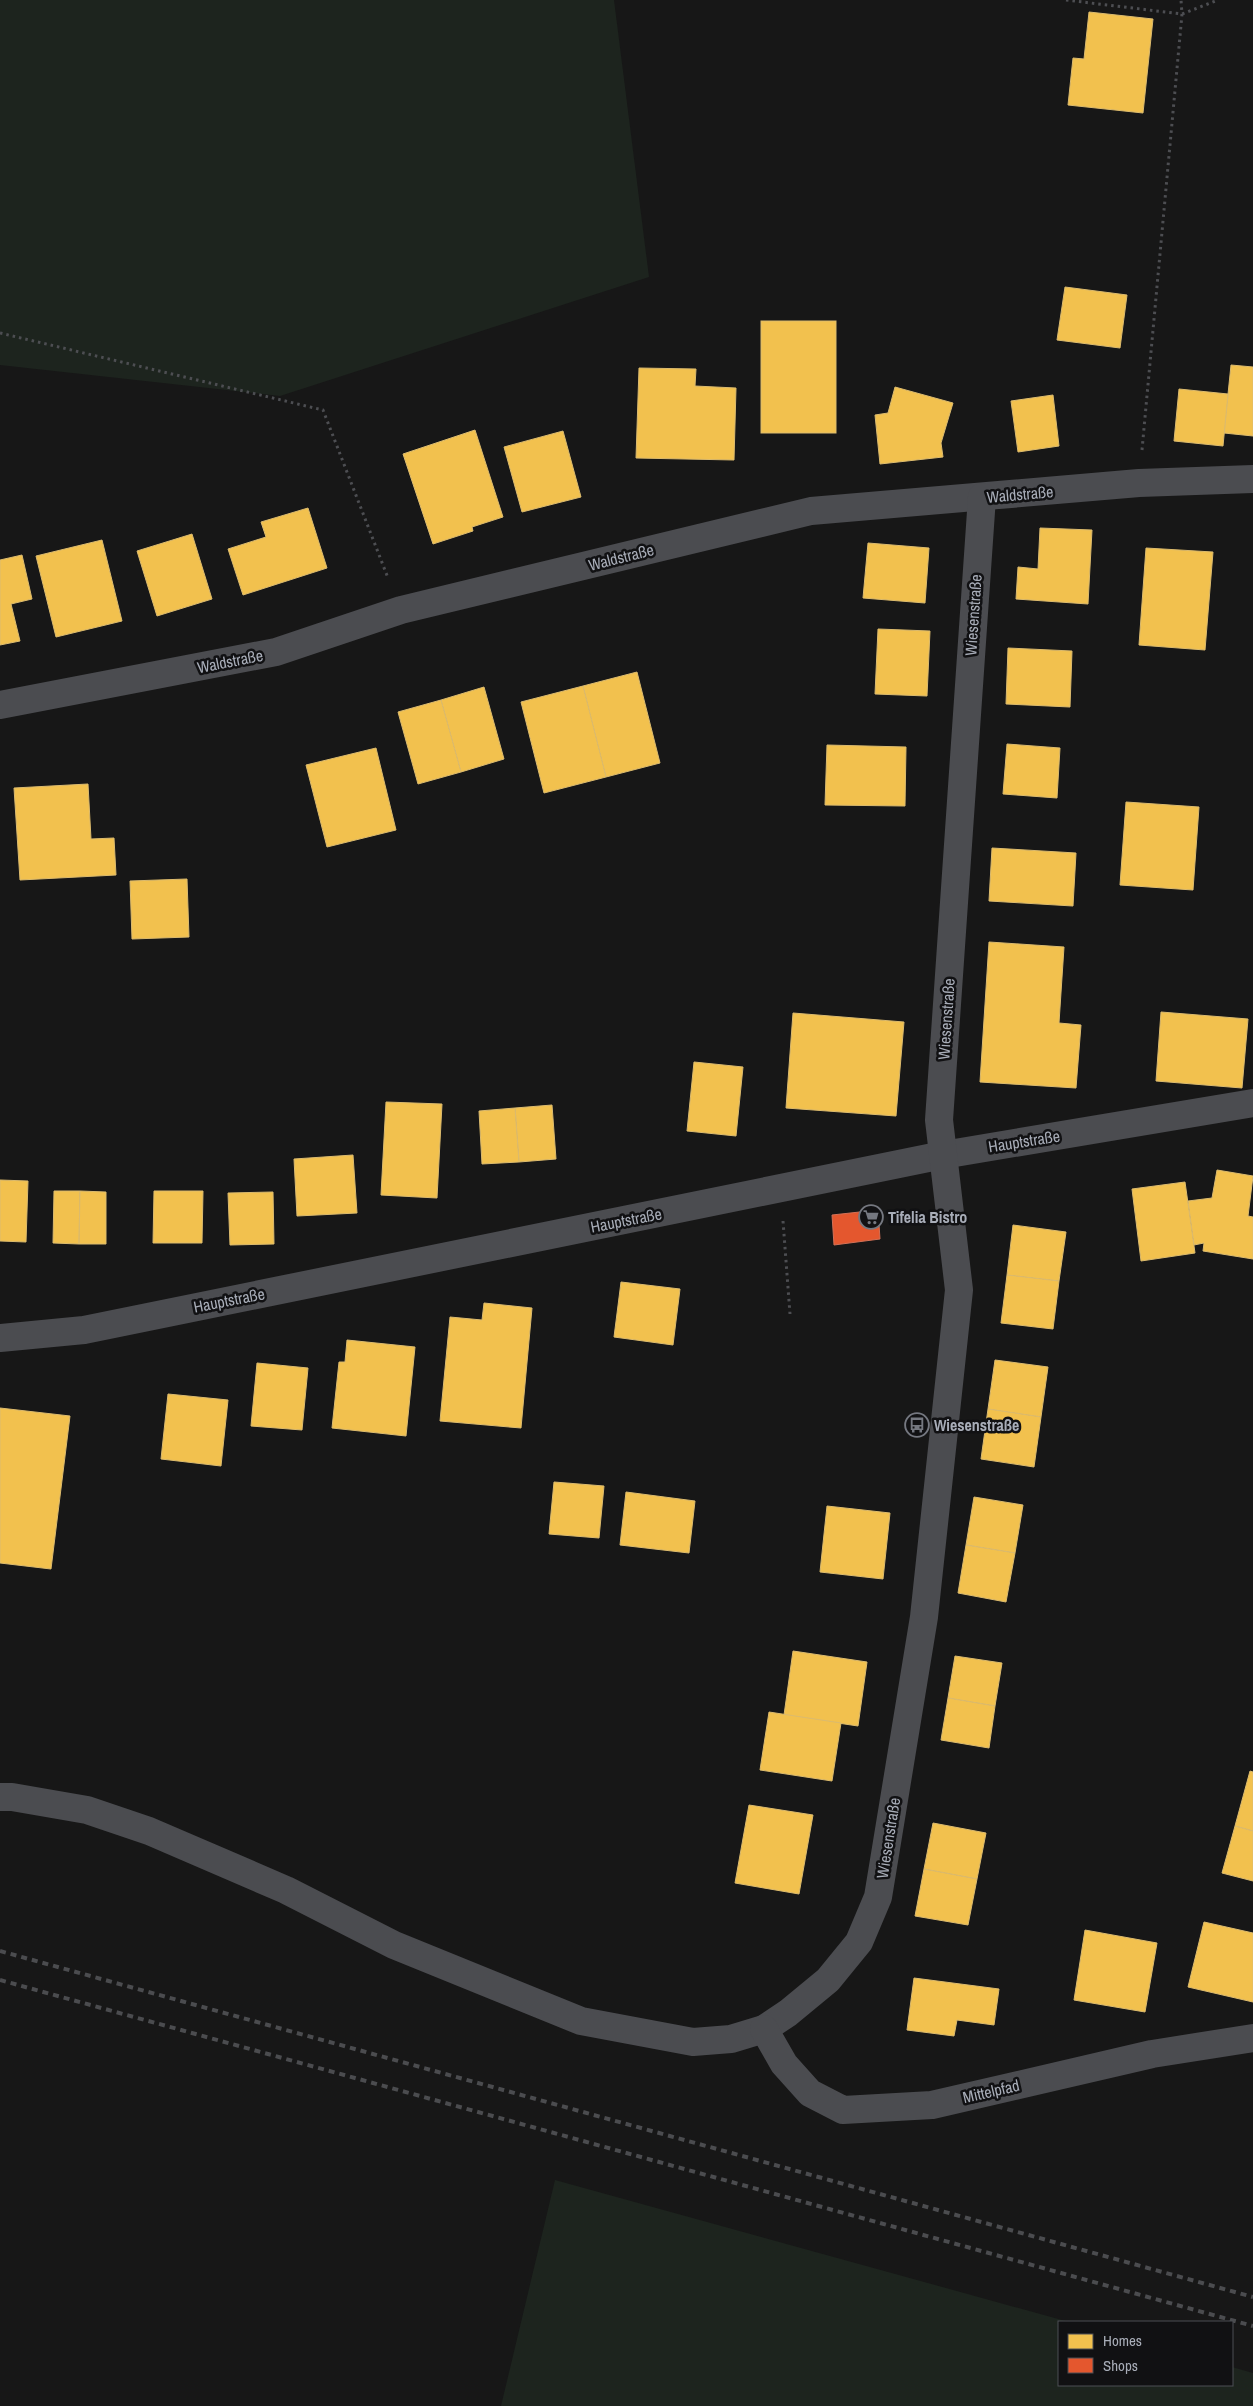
<svg xmlns="http://www.w3.org/2000/svg" width="1253" height="2406" viewBox="0 0 1253 2406" font-family="'Archivo Narrow',sans-serif">
<style>
.green{fill:#1d241e}
.homes{fill:#f2c14e;stroke:#dcbb6e}
.shops{fill:#e4572e;stroke:#d27157}
.lines{fill:none;stroke-linecap:round;stroke-linejoin:round}
.path{stroke:#4d4e52;stroke-width:3;stroke-dasharray:2.5 4;stroke-linecap:butt}
.minor{stroke:#4b4c50;stroke-width:28}
.rail{stroke:#4b4c4f;stroke-width:4;stroke-dasharray:6 5;stroke-linecap:butt}
.labels{text-anchor:middle;dominant-baseline:central;stroke-width:5;stroke-linejoin:round;paint-order:stroke}
.street-label{font-size:16px;fill:#a8adb8;stroke:#111113}
.poi-label{font-size:16px;font-weight:bold;fill:#a8adb8;stroke:#111113;text-anchor:start}
</style>
<rect width="100%" height="100%" fill="#171717"/>
<g class="green">
<path d="M0 0H614L649 277 280 396 0 365Z"/>
<path d="M555 2180 1069 2322H1059V2385H1232V2367L1253 2373V2406H501Z"/>
</g>
<g class="homes">
<path d="M1089 12 1153 19 1143 113 1068 105 1073 58 1084 59Z"/>
<path d="M1065 287 1127 295 1120 348 1057 340Z"/>
<rect x="761" y="321" width="75" height="112"/>
<path d="M1231 365 1253 367V436L1224 433Z"/>
<path d="M639 368 696 369 695 386 736 388 734 460 636 458Z"/>
<path d="M895 387 953 403 941 443 943 457 880 464 875 415 888 413Z"/>
<path d="M1179 389 1228 394 1223 446 1174 441Z"/>
<path d="M1053 395 1059 446 1018 452 1011 401Z"/>
<path d="M475 430 503 517 472 527 473 531 433 544 403 454Z"/>
<path d="M563 431 581 497 522 512 504 447Z"/>
<path d="M308 508 327 568 243 595 228 549 266 537 261 522Z"/>
<path d="M1040 528 1092 530 1088 604 1016 599 1018 567 1038 569Z"/>
<path d="M192 534 212 599 157 616 137 551Z"/>
<path d="M102 540 122 621 56 637 36 556Z"/>
<path d="M868 543 929 548 925 603 863 598Z"/>
<path d="M1146 548 1213 552 1205 650 1139 645Z"/>
<path d="M22 555 32 599 11 604 20 641 0 645V560Z"/>
<path d="M878 629 930 631 927 696 875 694Z"/>
<path d="M1008 648 1072 651 1070 707 1006 704Z"/>
<path d="M637 672 660 763 606 777 583 686Z"/>
<path d="M583 686 606 777 544 793 521 702Z"/>
<path d="M484 687 504 759 461 772 441 700Z"/>
<path d="M441 700 461 772 418 784 398 712Z"/>
<path d="M1007 744 1060 748 1057 798 1003 794Z"/>
<path d="M827 745 906 747 905 806 825 805Z"/>
<path d="M376 748 396 830 327 847 306 765Z"/>
<path d="M88 784 91 839 114 838 116 875 20 880 14 788Z"/>
<path d="M1126 802 1199 807 1193 890 1120 885Z"/>
<path d="M992 848 1076 853 1073 906 989 901Z"/>
<path d="M187 879 189 937 132 939 130 881Z"/>
<path d="M989 942 1064 947 1059 1023 1081 1025 1076 1088 980 1082Z"/>
<path d="M1161 1012 1248 1019 1242 1088 1156 1081Z"/>
<path d="M793 1013 904 1022 896 1116 786 1108Z"/>
<path d="M694 1062 743 1067 736 1136 687 1131Z"/>
<path d="M386 1102 442 1104 437 1198 381 1195Z"/>
<path d="M552 1105 556 1159 519 1162 515 1108Z"/>
<path d="M515 1108 519 1162 482 1164 479 1111Z"/>
<path d="M353 1155 357 1213 297 1216 294 1159Z"/>
<path d="M1217 1170 1253 1176 1248 1216 1253 1217V1259L1203 1251 1204 1243 1194 1245 1188 1201 1212 1198Z"/>
<path d="M0 1180 28 1181 26 1242 0 1241Z"/>
<path d="M1185 1182 1195 1253 1141 1261 1132 1189Z"/>
<path d="M54 1191H80L79 1244 53 1243Z"/>
<path d="M80 1191 106 1192V1244H79Z"/>
<path d="M154 1191H203L202 1243H153Z"/>
<path d="M273 1192 274 1244 230 1245 228 1193Z"/>
<path d="M1013 1225 1066 1232 1059 1281 1007 1275Z"/>
<path d="M1007 1275 1059 1281 1053 1329 1001 1323Z"/>
<path d="M621 1282 680 1289 673 1345 614 1337Z"/>
<path d="M484 1303 532 1308 521 1428 440 1421 450 1317 482 1320Z"/>
<path d="M347 1340 415 1347 406 1436 332 1428 339 1362H345Z"/>
<path d="M995 1360 1048 1367 1041 1417 988 1409Z"/>
<path d="M257 1363 308 1368 302 1430 251 1426Z"/>
<path d="M168 1394 228 1400 221 1466 161 1459Z"/>
<path d="M0 1408 70 1416 51 1569 0 1563Z"/>
<path d="M988 1409 1041 1417 1034 1467 981 1459Z"/>
<path d="M554 1482 604 1486 599 1538 549 1534Z"/>
<path d="M626 1492 695 1501 689 1553 620 1545Z"/>
<path d="M974 1497 1023 1505 1015 1553 966 1545Z"/>
<path d="M827 1506 890 1513 883 1579 820 1572Z"/>
<path d="M966 1545 1015 1553 1006 1602 958 1593Z"/>
<path d="M793 1651 867 1662 858 1726 784 1715Z"/>
<path d="M955 1656 1002 1663 995 1706 948 1698Z"/>
<path d="M948 1698 995 1706 989 1748 941 1740Z"/>
<path d="M769 1712 841 1723 832 1781 760 1770Z"/>
<path d="M1250 1771 1253 1772V1831L1235 1826Z"/>
<path d="M749 1805 813 1815 799 1894 735 1883Z"/>
<path d="M933 1823 986 1833 977 1879 924 1869Z"/>
<path d="M1235 1826 1253 1831V1881L1222 1873Z"/>
<path d="M924 1869 977 1879 968 1925 915 1916Z"/>
<path d="M1204 1922 1253 1933V2002L1188 1987Z"/>
<path d="M1085 1930 1157 1943 1145 2012 1074 2000Z"/>
<path d="M914 1978 999 1989 994 2025 957 2020 954 2036 907 2030Z"/>
</g>
<path class="shops" d="M878 1210 880 1239 834 1245 832 1215Z"/>
<g class="lines">
<g class="path">
<path d="M1066 0 1182 14 1218 0"/>
<path d="M0 333 323 410 388 578"/>
<path d="M1142 450 1182 14 1181 0"/>
<path d="M783 1221 790 1314"/>
</g>
<g class="minor">
<path d="M0 705 276 652 401 610 811 511 1139 483 1253 479"/>
<path d="M0 1338 84 1330 943 1155 1253 1103"/>
<path d="M0 1797H12L87 1810 149 1831 286 1890 394 1945 581 2021 693 2042 731 2039 764 2029 788 2013 828 1980 859 1942 878 1897 924 1617 959 1290 939 1120 982 497"/>
<path d="M764 2029 784 2064 810 2093 843 2110 932 2105 1152 2054 1253 2038"/>
</g>
<g class="rail">
<path d="M0 1951 1253 2297"/>
<path d="M0 1980 1253 2326"/>
</g>
</g>
<defs>
<g id="supermarket-ring" transform="scale(1.25)"><circle r="9.5" fill="#111113" stroke="#757880" stroke-width="1.5"/><path d="M-6-5.5h2.5l.6 2H6L4.5 2H-2.5L-4.4-4H-6ZM-1.5 3.2a1.3 1.3 0 1 0 .1 0ZM3 3.2a1.3 1.3 0 1 0 .1 0Z" fill="#757880"/></g>
<g id="bus-ring" transform="scale(1.25)"><circle r="9.5" fill="#111113" stroke="#757880" stroke-width="1.5"/><path d="M-5-6H5V4H4V6H2V4H-2V6H-4V4H-5ZM-3.5-4V0h7V-4ZM-3.5 1.2v1.5H-2V1.2ZM2 1.2v1.5H3.5V1.2Z" fill="#757880"/></g>
</defs>
<g fill-rule="evenodd">
<use href="#supermarket-ring" x="871" y="1217"/>
<use href="#bus-ring" x="917" y="1425"/>
</g>
<g class="labels">
<g class="street-label">
<text transform="translate(1020 494) rotate(-5)">Waldstraße</text>
<text transform="translate(621 557) rotate(-14)">Waldstraße</text>
<text transform="translate(973 615) rotate(-86)">Wiesenstraße</text>
<text transform="translate(230 661) rotate(-11)">Waldstraße</text>
<text transform="translate(946 1019) rotate(-86)">Wiesenstraße</text>
<text transform="translate(1024 1141) rotate(-9)">Hauptstraße</text>
<text transform="translate(626 1220) rotate(-11)">Hauptstraße</text>
<text transform="translate(229 1300) rotate(-11)">Hauptstraße</text>
<text transform="translate(888 1838) rotate(-81)">Wiesenstraße</text>
<text transform="translate(991 2091) rotate(-13)">Mittelpfad</text>
</g>
<g class="poi-label">
<text x="888" y="1217">Tifelia Bistro</text>
<text x="934" y="1425">Wiesenstraße</text>
</g>
</g>
<rect x="1058" y="2321" width="175" height="65" fill="#111113" stroke="#4d4f55"/>
<rect x="1068" y="2334" width="25" height="15" fill="#f2c14e" stroke="#4d4f55"/>
<text x="1103" y="2346" font-size="15" fill="#a8adb8">Homes</text>
<rect x="1068" y="2358" width="25" height="15" fill="#e4572e" stroke="#4d4f55"/>
<text x="1103" y="2371" font-size="15" fill="#a8adb8">Shops</text>
</svg>
